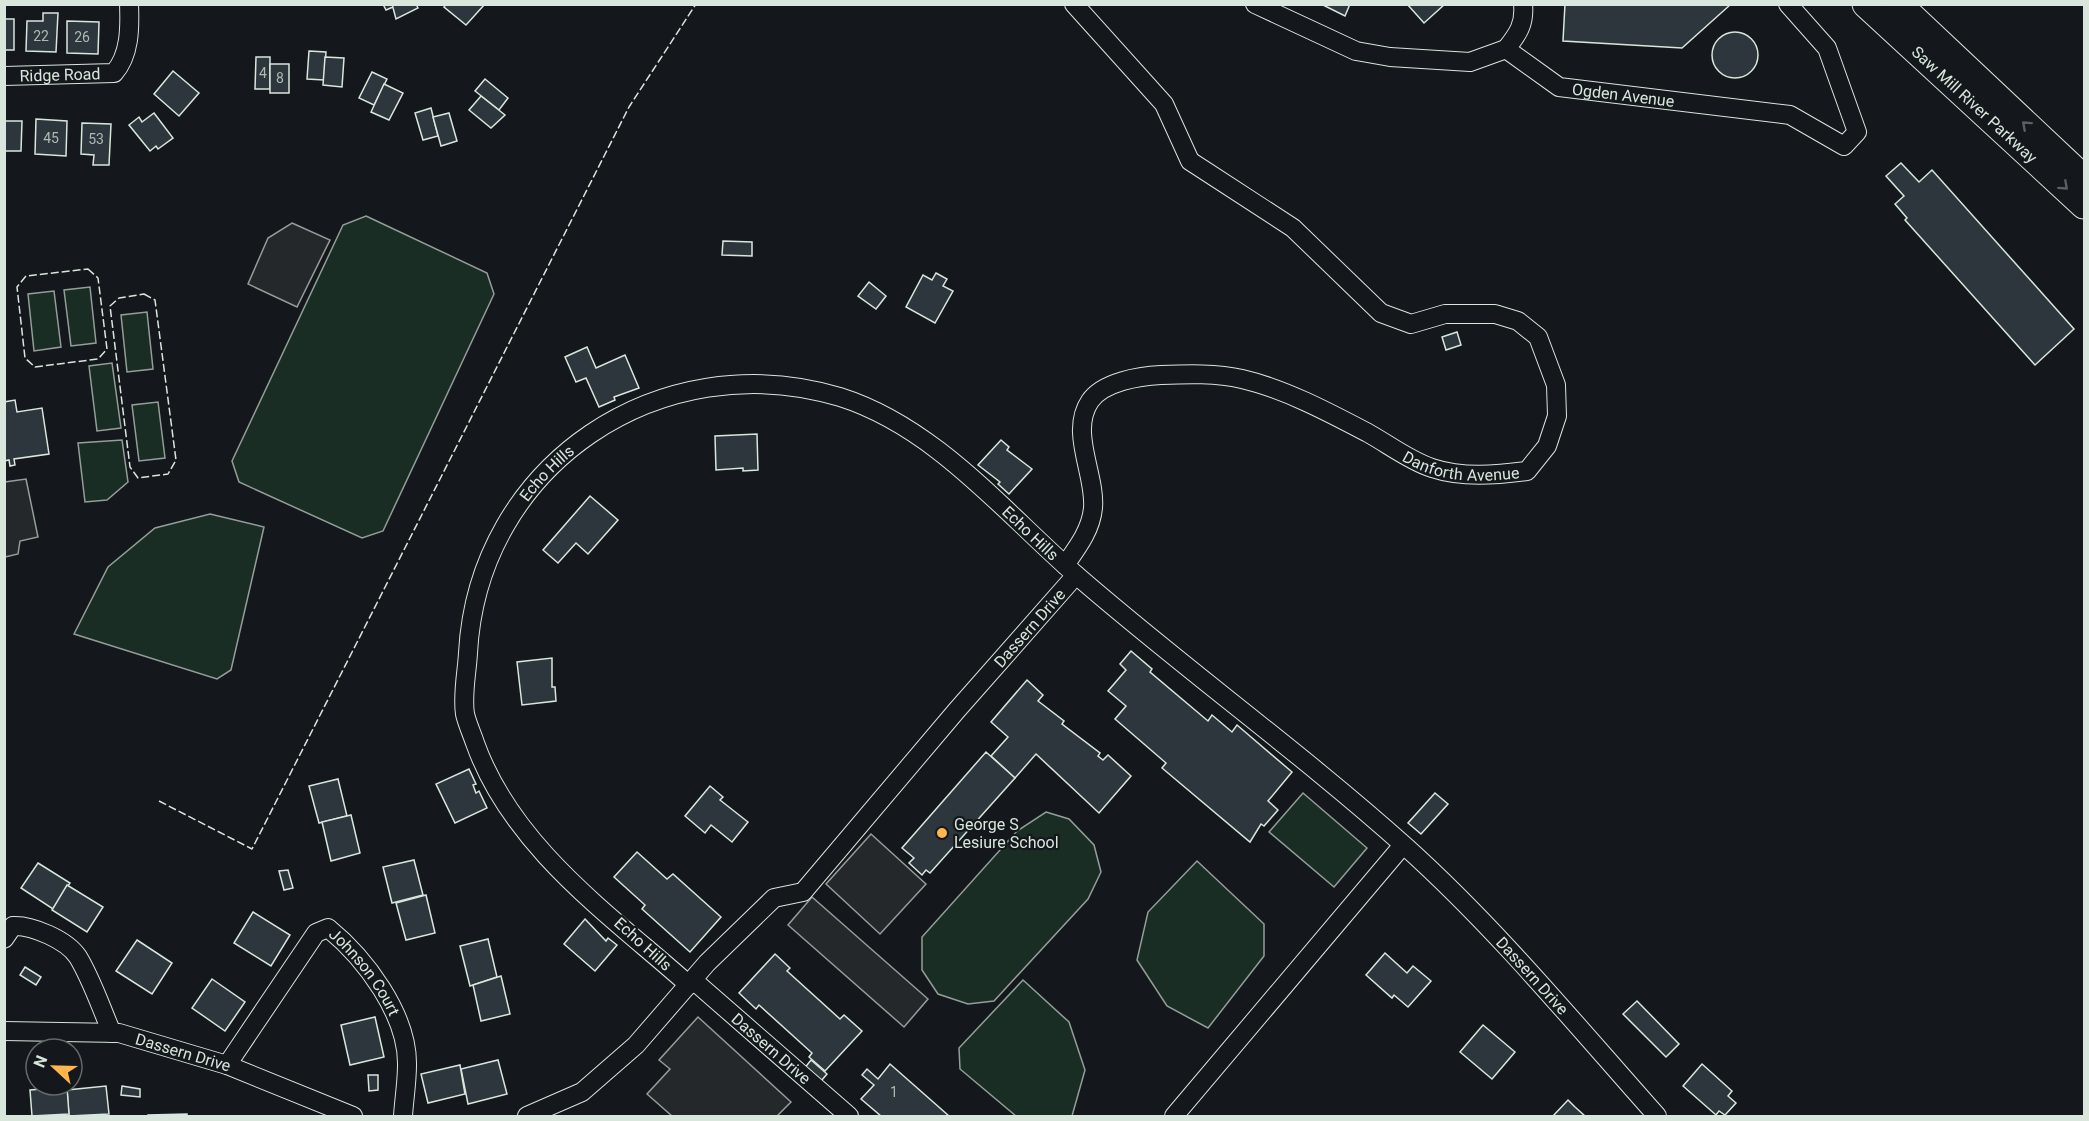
<svg xmlns="http://www.w3.org/2000/svg" width="2089" height="1121" viewBox="0 0 2089 1121" font-family="Roboto,sans-serif">
<style>
.green{fill:#1a2d24;stroke:#939e99;stroke-width:1.5}
.parking{fill:#24282b;stroke:#939e99;stroke-width:1.5}
.building{fill:#2c363c;stroke:#d8e6dc;stroke-width:1.5}
.lines{fill:none;stroke-linecap:round;stroke-linejoin:round}
.minor-casing{stroke:#d8e6dc;stroke-width:20}
.highway-casing{stroke:#d8e6dc;stroke-width:29}
.minor{stroke:#14181c;stroke-width:18}
.highway{stroke:#14181c;stroke-width:27}
.fence{stroke:#d8e6dc;stroke-width:1.5;stroke-dasharray:8 3;stroke-linecap:butt}
.oneway{stroke:#59605f}
.poi-dot{fill:#ffb74d;stroke:#14181c;stroke-width:2}
.labels{text-anchor:middle;dominant-baseline:central;stroke-width:4.5;stroke-linejoin:round;paint-order:stroke}
.number-label{font-size:14px;fill:#adbab4}
.street-label{font-size:16px;fill:#d8e6dc;stroke:#14181c}
.poi-label{font-size:16px;fill:#d8e6dc;stroke:#14181c;text-anchor:start}
</style>
<rect width="100%" height="100%" fill="#14181c"/>
<g class="green">
<path d="M366 216 487 273 494 294 383 531 362 538 239 482 232 461 343 225Z"/>
<path d="M90 287 96 343 71 346 64 290Z"/>
<path d="M54 291 61 347 34 351 28 294Z"/>
<path d="M147 312 153 369 127 372 121 315Z"/>
<path d="M112 363 121 428 97 431 89 366Z"/>
<path d="M158 402 165 458 139 461 132 405Z"/>
<path d="M122 440 128 482 107 500 85 502 78 443Z"/>
<path d="M210 514 264 527 231 670 217 679 74 634 108 567 155 528Z"/>
<path d="M1303 793 1367 848 1334 887 1269 832Z"/>
<path d="M1046 812 1069 819 1094 845 1101 872 1088 899 994 1001 968 1004 938 994 922 970V937L1017 831Z"/>
<path d="M1197 861 1264 924V956L1208 1028 1167 1006 1137 960 1148 912Z"/>
<path d="M1023 980 1069 1022 1085 1070 1072 1116H1016L960 1069 959 1048Z"/>
</g>
<g class="parking">
<path d="M292 223 330 240 297 307 248 284 268 238Z"/>
<path d="M26 479 38 537 20 541 18 554 5 557V482Z"/>
<path d="M871 834 926 884 880 934 826 884Z"/>
<path d="M812 897 928 999 904 1027 788 925Z"/>
<path d="M698 1017 791 1102 777 1116H672L647 1094 670 1069 659 1060Z"/>
</g>
<g class="building">
<path d="M383 4H392L393 7 386 10Z"/>
<path d="M392 4H416L418 8 396 19Z"/>
<path d="M446 4H485L466 25 444 7Z"/>
<path d="M1321 4H1350L1345 16Z"/>
<path d="M1407 4H1445L1424 23Z"/>
<path d="M1565 4H1730V5L1682 48 1563 41Z"/>
<path d="M43 13H58L56 52 26 51 27 21H43Z"/>
<rect x="4" y="19" width="10" height="31"/>
<path d="M67 21 99 22 98 54 67 53Z"/>
<circle cx="1735" cy="55" r="23"/>
<path d="M309 51 326 52 324 80 307 79Z"/>
<path d="M256 57H270V89H255Z"/>
<path d="M325 57 344 58 342 87 323 85Z"/>
<rect x="270" y="64" width="19" height="29"/>
<path d="M173 71 199 93 179 116 154 94Z"/>
<path d="M372 72 387 79 374 105 359 98Z"/>
<path d="M485 79 508 98 499 110 475 91Z"/>
<path d="M384 84 403 93 389 120 371 112Z"/>
<path d="M481 96 505 115 491 128 469 110Z"/>
<path d="M431 108 438 136 423 140 415 113Z"/>
<path d="M154 113 173 138 158 149 156 146 150 151 129 125 139 117 142 122Z"/>
<path d="M449 113 457 141 441 146 433 117Z"/>
<path d="M36 119 67 121 66 156 35 154Z"/>
<path d="M4 121H22L21 151H4Z"/>
<path d="M82 123 111 124 109 165H93L94 155 81 154Z"/>
<path d="M1901 163 1919 182 1932 170 2074 329 2035 365 1905 220 1907 218 1895 204 1904 196 1886 176Z"/>
<path d="M723 241 752 242V256L722 255Z"/>
<path d="M936 273 947 279 943 286 953 291 935 323 906 307 923 275 932 280Z"/>
<path d="M869 282 886 296 876 309 858 296Z"/>
<path d="M1457 332 1461 345 1446 350 1442 337Z"/>
<path d="M587 347 596 368 625 355 639 388 614 397 615 400 599 407 586 378 576 382 565 357Z"/>
<path d="M15 400 17 412 42 408 49 454 14 459 15 465 10 466 9 460 4 461V402Z"/>
<path d="M757 434 758 470 743 471V468L716 470 715 436Z"/>
<path d="M1001 440 1009 447 1007 450 1032 469 1009 494 998 484 1000 482 978 465Z"/>
<path d="M590 496 618 520 588 554 576 543 558 563 543 550Z"/>
<path d="M1131 651 1152 669 1150 672 1208 721 1212 715 1232 732 1237 725 1292 772 1268 801 1278 810 1264 826 1261 824 1250 842 1162 768 1166 763 1115 719 1126 706 1108 691 1126 670 1120 664Z"/>
<path d="M552 658V687H555L556 701 522 705 517 662Z"/>
<path d="M1027 680 1043 695 1038 701 1064 721 1062 724 1100 753 1098 756 1103 760 1108 755 1131 776 1099 813 1036 754 1015 778 991 756 1008 737 991 722Z"/>
<path d="M986 752 1015 778 930 873 926 870 922 875 909 863 914 858 902 848Z"/>
<path d="M469 769 476 784 473 785 476 793 479 791 487 808 455 823 436 784Z"/>
<path d="M338 779 347 816 319 823 309 786Z"/>
<path d="M710 786 723 797 720 800 748 822 732 842 711 825 705 833 685 816Z"/>
<path d="M1435 793 1448 804 1421 834 1408 823Z"/>
<path d="M351 815 360 853 331 861 322 822Z"/>
<path d="M637 852 667 879 673 874 721 917 690 952 642 909 645 905 614 877Z"/>
<path d="M414 860 423 895 392 903 383 867Z"/>
<path d="M38 863 70 883 53 909 21 888Z"/>
<path d="M288 870 293 888 284 890 279 871Z"/>
<path d="M67 885 103 907 87 932 52 910Z"/>
<path d="M426 895 435 933 406 940 396 903Z"/>
<path d="M253 912 290 935 271 966 234 943Z"/>
<path d="M585 919 606 941 608 938 617 945 595 971 564 944Z"/>
<path d="M488 939 497 977 470 986 460 946Z"/>
<path d="M137 940 172 963 152 994 116 971Z"/>
<path d="M1385 953 1407 973 1413 966 1431 981 1408 1007 1394 995 1392 998 1366 975Z"/>
<path d="M775 954 790 968 787 971 840 1019 844 1015 862 1031 825 1071 809 1057 812 1053 759 1005 756 1009 739 993Z"/>
<path d="M25 967 41 977 36 985 20 975Z"/>
<path d="M501 976 510 1014 481 1021 473 985Z"/>
<path d="M212 979 245 1002 225 1031 192 1008Z"/>
<path d="M1637 1001 1679 1044 1666 1057 1623 1014Z"/>
<path d="M375 1017 384 1057 350 1065 341 1025Z"/>
<path d="M1483 1025 1515 1052 1492 1079 1460 1052Z"/>
<path d="M498 1060 507 1094 468 1104 461 1069Z"/>
<path d="M811 1060 827 1074 816 1087 800 1074Z"/>
<path d="M890 1064 949 1116H881L861 1099 874 1085 862 1075 867 1069 878 1079Z"/>
<path d="M1702 1064 1732 1091 1728 1096 1736 1103 1725 1115 1719 1111 1716 1115 1683 1086Z"/>
<path d="M460 1065 465 1094 428 1103 421 1074Z"/>
<path d="M368 1075H378V1090L369 1091Z"/>
<path d="M106 1086 109 1114 69 1116 67 1090Z"/>
<path d="M122 1086 140 1089V1097L121 1095Z"/>
<path d="M67 1087 69 1114 32 1116 30 1090Z"/>
<path d="M1568 1100 1575 1107 1585 1116H1553Z"/>
<path d="M187 1114V1116H148V1115Z"/>
</g>
<g class="lines">
<g class="minor-casing">
<g id="minor">
<path d="M1255 4 1356 51 1390 57 1470 62 1506 49"/>
<path id="s1" d="M1506 49 1559 87 1790 115 1844 146 1857 132 1827 48 1788 4"/>
<path d="M1506 49C1518 34 1525 24 1523 4"/>
<path id="s2" d="M4 76 114 73C130 55 130 28 129 4"/>
<path id="s3" d="M1065 565C1077 548 1091 530 1093 508 1096 475 1069 432 1090 401 1103 382 1139 376 1161 375 1187 374 1217 373 1242 379 1285 389 1330 413 1368 433 1388 444 1410 461 1432 468 1462 478 1496 475 1527 471L1547 446 1557 416 1556 385 1538 337 1518 321 1495 314H1445L1411 324 1381 313 1293 228 1190 161 1164 104 1074 4"/>
<path d="M4 939 13 926C32 925 67 940 78 957 92 980 101 1008 112 1033"/>
<path id="s4" d="M693 980 849 1116"/>
<path id="s5" d="M689 985C609 914 512 847 475 743 472 734 467 723 465 714 462 695 467 672 468 653 478 464 661 343 840 397 935 427 1003 511 1075 574 1183 668 1300 752 1406 847 1497 929 1576 1025 1657 1116"/>
<path id="s6" d="M4 1031 119 1033 227 1065 353 1116"/>
<path id="s7" d="M227 1065 316 933 328 928C365 958 408 1015 407 1065 407 1082 404 1100 403 1116"/>
<path id="s8" d="M527 1116 582 1092 636 1045 707 963 774 898 803 892 957 710 1076 575"/>
<path d="M1174 1116 1403 845"/>
</g>
</g>
<g class="highway-casing">
<g id="highway">
<path id="s9" d="M1866 4 2084 205"/>
<path d="M1898 4 2084 179"/>
</g>
</g>
<use href="#minor" class="minor"/>
<use href="#highway" class="highway"/>
<g class="fence">
<path d="M88 269 98 278 107 349 98 359 35 367 25 358 17 287 26 276Z"/>
<path d="M144 294 155 300 176 460 168 474 138 478 130 467 110 306 119 298Z"/>
<path d="M159 801 252 849 629 107 696 4"/>
</g>
</g>
<defs><path id="oneway-chevron" d="M-2-3.5L2.5 0L-2 3.5" fill="none" stroke-width="1.6" stroke-linecap="round" stroke-linejoin="round" transform="scale(1.5)"/></defs>
<g class="oneway">
<use href="#oneway-chevron" transform="translate(2026 125) rotate(-138)"/>
<use href="#oneway-chevron" transform="translate(2064 186) rotate(42)"/>
</g>
<circle class="poi-dot" cx="942" cy="833" r="6"/>
<g class="labels">
<g class="number-label">
<text x="41" y="36">22</text>
<text x="82" y="37">26</text>
<text x="263" y="73">4</text>
<text x="280" y="78">8</text>
<text x="51" y="138">45</text>
<text x="96" y="139">53</text>
<text x="894" y="1092">1</text>
</g>
<g class="street-label">
<text stroke="none"><textPath href="#s2" startOffset="56">Ridge Road</textPath></text>
<text stroke="none"><textPath href="#s1" startOffset="130">Ogden Avenue</textPath></text>
<text stroke="none"><textPath href="#s9" startOffset="148">Saw Mill River Parkway</textPath></text>
<text stroke="none"><textPath href="#s3" startOffset="572">Danforth Avenue</textPath></text>
<text stroke="none"><textPath href="#s5" startOffset="620">Echo Hills</textPath></text>
<text stroke="none"><textPath href="#s5" startOffset="1176">Echo Hills</textPath></text>
<text stroke="none"><textPath href="#s8" startOffset="711">Dassern Drive</textPath></text>
<text transform="translate(643 944) rotate(42)">Echo Hills</text>
<text stroke="none"><textPath href="#s7" startOffset="230">Johnson Court</textPath></text>
<text stroke="none"><textPath href="#s5" startOffset="1846">Dassern Drive</textPath></text>
<text stroke="none"><textPath href="#s4" startOffset="104">Dassern Drive</textPath></text>
<text stroke="none"><textPath href="#s6" startOffset="182">Dassern Drive</textPath></text>
</g>
<g class="poi-label">
<text x="954" y="824">George S<tspan x="954" dy="18">Lesiure School</tspan></text>
</g>
</g>
<rect width="2089" height="1121" fill="none" stroke="#d8e6dc" stroke-width="12"/>
<g transform="translate(54 1067) rotate(292)"><circle r="28" fill="#14181c" stroke="#626a69" stroke-width="1.5"/>
<path d="M0-4.5L10 22L0 15L-10 22Z" fill="#ffb74d"/>
<text y="-9" font-size="16" font-weight="bold" text-anchor="middle" fill="#d8e6dc">N</text>
</g>
</svg>
